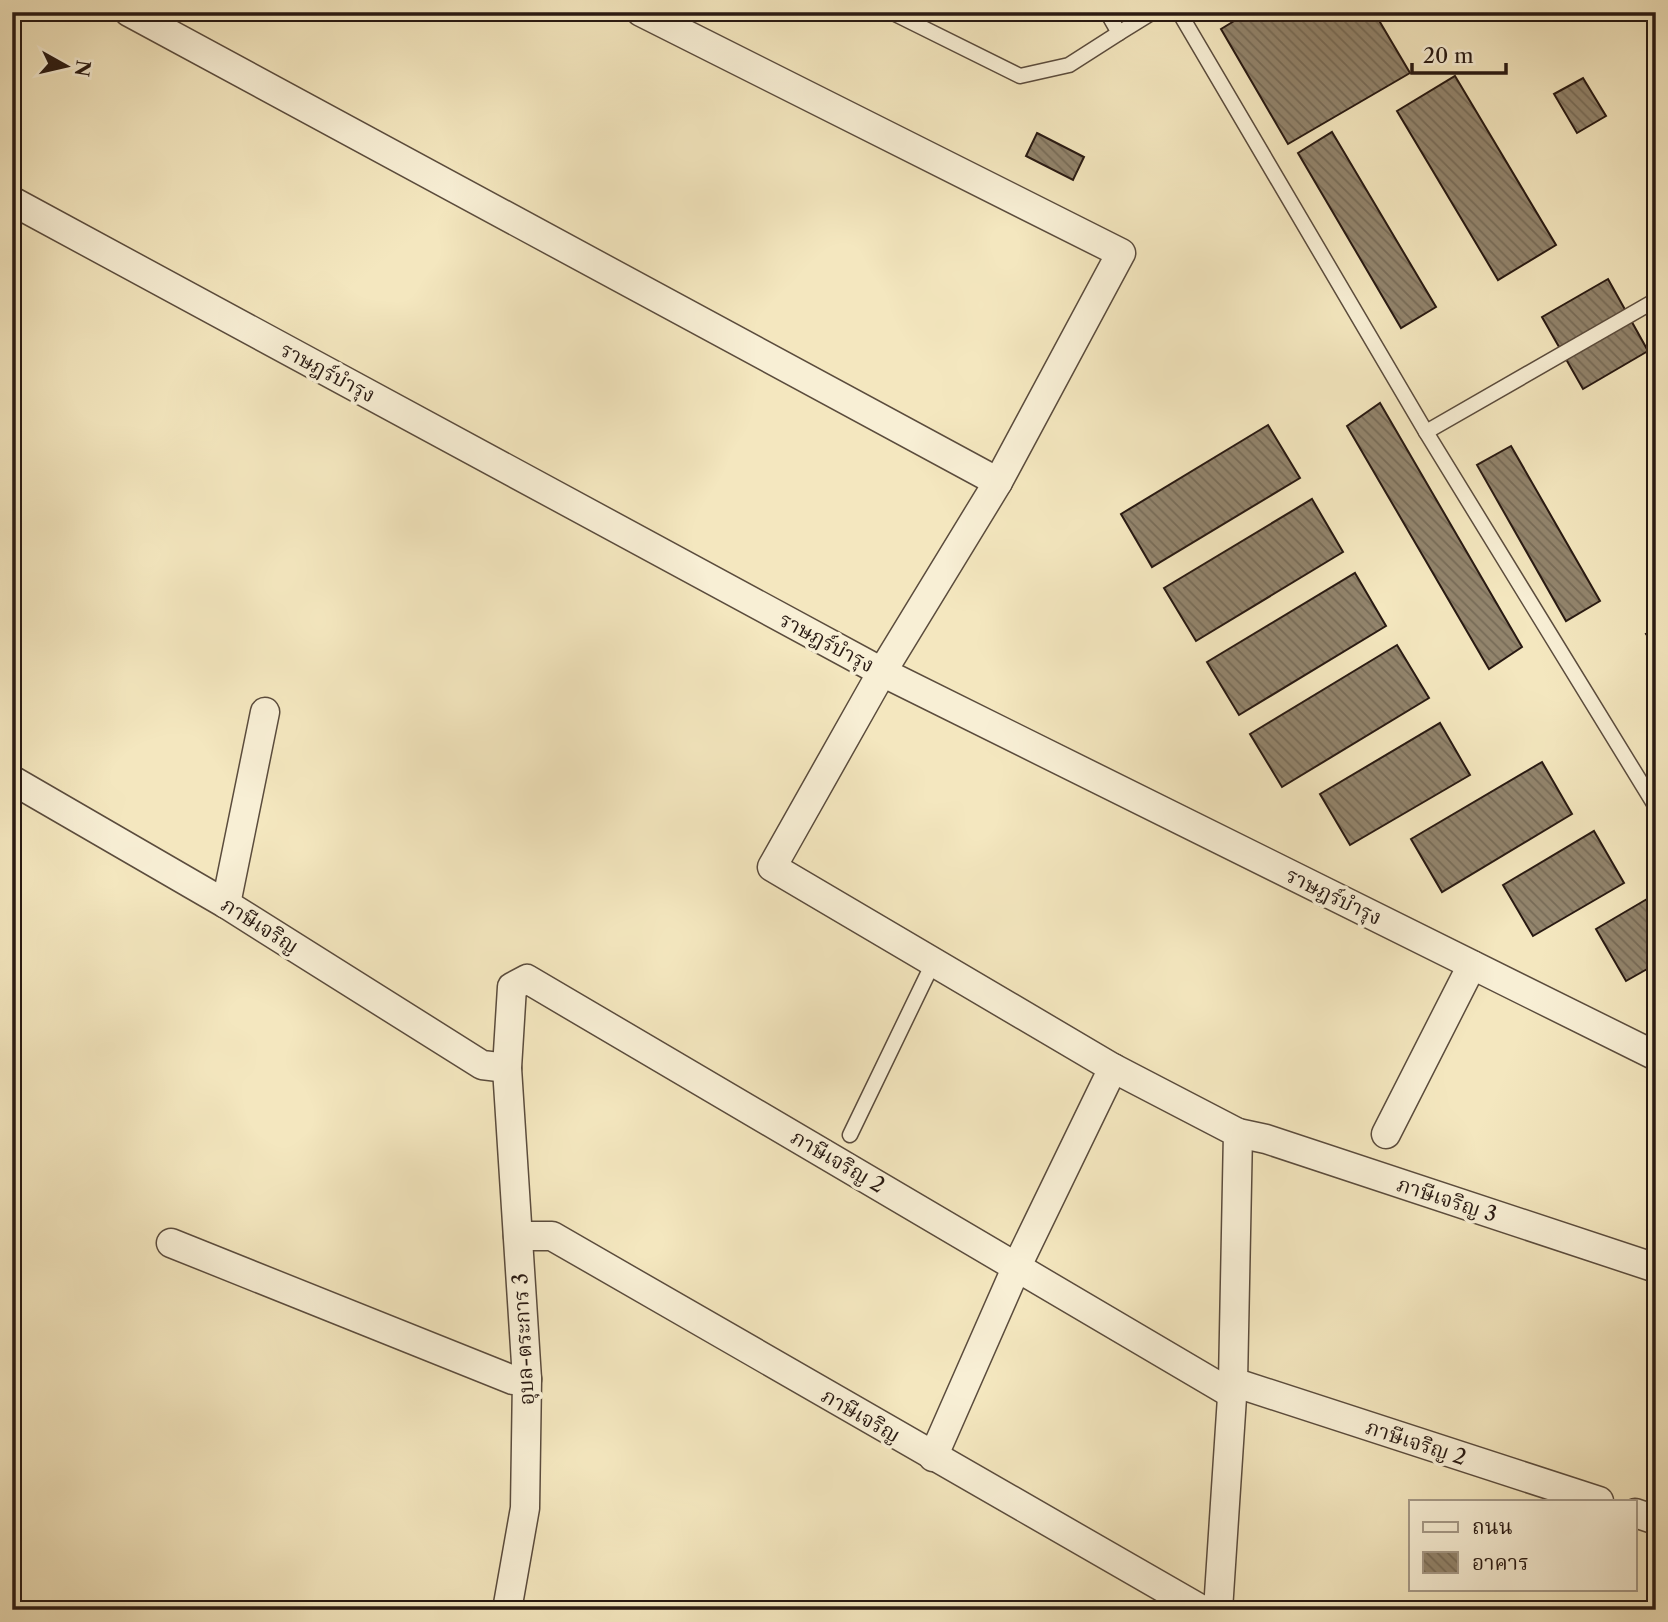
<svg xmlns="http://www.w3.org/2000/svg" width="1668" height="1622" viewBox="0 0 1668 1622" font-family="'Libre Caslon Text','Noto Serif Thai',serif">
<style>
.building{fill:url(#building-back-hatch);stroke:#281912;stroke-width:2}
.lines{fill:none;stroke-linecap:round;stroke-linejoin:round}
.lane-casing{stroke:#5b4c3d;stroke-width:17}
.street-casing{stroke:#5b4c3d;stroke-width:31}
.lane{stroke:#f8efd5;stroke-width:14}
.street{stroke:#f8efd5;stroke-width:28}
.labels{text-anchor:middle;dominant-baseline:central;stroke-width:7;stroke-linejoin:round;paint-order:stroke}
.street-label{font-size:21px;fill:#281912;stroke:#f8efd5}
</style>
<defs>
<pattern id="building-back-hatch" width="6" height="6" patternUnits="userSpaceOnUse" patternTransform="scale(1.75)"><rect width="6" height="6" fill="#92846c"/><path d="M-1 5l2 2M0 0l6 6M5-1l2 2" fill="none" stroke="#776b57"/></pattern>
</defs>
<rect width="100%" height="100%" fill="#f4e7bf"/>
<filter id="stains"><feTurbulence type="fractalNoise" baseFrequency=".00286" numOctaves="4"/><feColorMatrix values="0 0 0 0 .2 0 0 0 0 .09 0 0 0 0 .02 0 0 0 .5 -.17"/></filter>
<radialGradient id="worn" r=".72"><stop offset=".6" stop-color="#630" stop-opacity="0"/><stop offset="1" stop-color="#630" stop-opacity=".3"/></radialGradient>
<g class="building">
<path d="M1249 12H1374L1410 73 1288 144 1221 29Z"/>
<path d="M1455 76 1556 245 1498 280 1397 111Z"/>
<path d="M1583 78 1606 116 1577 133 1554 94Z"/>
<path d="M1332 132 1436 307 1401 328 1298 153Z"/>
<path d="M1037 133 1084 157 1073 180 1026 156Z"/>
<path d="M1608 279 1648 351 1583 389 1542 317Z"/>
<path d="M1380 403 1522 647 1489 669 1347 426Z"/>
<path d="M1268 425 1300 478 1152 567 1121 514Z"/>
<path d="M1511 446 1600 601 1566 621 1477 465Z"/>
<path d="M1312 499 1343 552 1196 641 1164 588Z"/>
<path d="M1355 573 1386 626 1239 715 1207 662Z"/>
<path d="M1656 629V649L1646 634Z"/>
<path d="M1397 645 1429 698 1282 787 1250 734Z"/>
<path d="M1440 723 1470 775 1350 845 1320 794Z"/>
<path d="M1542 762 1572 814 1442 892 1411 839Z"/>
<path d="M1594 831 1624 883 1533 936 1503 885Z"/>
<path d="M1647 899 1656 914V964L1626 981 1596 929Z"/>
</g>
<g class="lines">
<g class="lane-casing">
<g id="lane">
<path d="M891 12 1020 76 1069 65 1119 33"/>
<path d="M1107 12 1119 33 1153 12"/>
<path d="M1179 12 1426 432 1656 807"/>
<path d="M1426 432 1656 300"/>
<path d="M850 1135 934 961"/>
</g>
</g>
<g class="street-casing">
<g id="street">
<path d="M129 12 998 482"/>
<path d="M641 12 1121 253 998 482 882 672 772 867 1113 1068 1238 1133 1233 1382 1218 1610"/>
<path d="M12 201 882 672 1656 1056"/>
<path d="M12 780 226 904 482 1065 507 1068"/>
<path d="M226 904 265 712"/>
<path d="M1238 1133 1266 1139 1656 1268"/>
<path d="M1386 1134 1472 965"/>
<path d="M518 1236H552L1202 1610"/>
<path d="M171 1243 513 1380 527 1379"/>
<path d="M1233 1382 1599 1501"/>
<path d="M933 1457 1017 1266 1113 1068"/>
<path d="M1635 1513 1656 1520"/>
<path d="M507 1610 525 1508 527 1379 507 1068 512 987 527 979 1232 1394"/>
</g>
</g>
<use href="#lane" class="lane"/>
<use href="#street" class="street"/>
</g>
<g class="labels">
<g class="street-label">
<text transform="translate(328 372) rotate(28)">ราษฎร์บำรุง</text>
<text transform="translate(827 642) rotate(28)">ราษฎร์บำรุง</text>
<text transform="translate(1334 896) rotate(26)">ราษฎร์บำรุง</text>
<text transform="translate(260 925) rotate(32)">ภาษีเจริญ</text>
<text transform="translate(838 1161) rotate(30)">ภาษีเจริญ 2</text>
<text transform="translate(1447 1199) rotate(18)">ภาษีเจริญ 3</text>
<text transform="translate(523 1339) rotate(-93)">อุบล-ตระการ 3</text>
<text transform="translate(861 1415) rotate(30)">ภาษีเจริญ</text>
<text transform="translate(1416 1442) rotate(18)">ภาษีเจริญ 2</text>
</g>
</g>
<rect width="1668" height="1622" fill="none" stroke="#f4e7bf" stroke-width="42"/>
<rect x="14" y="14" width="1640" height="1594" fill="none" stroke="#281912" stroke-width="3.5"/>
<rect x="21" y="21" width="1626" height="1580" fill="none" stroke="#281912" stroke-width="2"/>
<rect x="1409" y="1500" width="228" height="91" fill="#f8efd5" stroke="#a59987" stroke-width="2"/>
<rect x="1423" y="1522" width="35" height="10" fill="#f8efd5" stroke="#a59987" stroke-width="2"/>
<text x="1472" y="1534" font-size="21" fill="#281912">ถนน</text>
<rect x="1423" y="1552" width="35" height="21" fill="url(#building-back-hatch)" stroke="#a59987" stroke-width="2"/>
<text x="1472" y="1570" font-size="21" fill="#281912">อาคาร</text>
<g transform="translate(66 66) rotate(98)" stroke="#f8efd5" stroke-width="5" paint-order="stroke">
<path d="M0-5L12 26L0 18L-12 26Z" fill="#281912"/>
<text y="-10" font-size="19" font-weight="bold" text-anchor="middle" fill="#281912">N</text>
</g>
<path d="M1412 63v10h94v-10" fill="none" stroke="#281912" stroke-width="3.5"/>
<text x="1423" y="63" font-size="21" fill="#281912" stroke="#f8efd5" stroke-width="5" paint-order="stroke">20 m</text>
<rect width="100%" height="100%" filter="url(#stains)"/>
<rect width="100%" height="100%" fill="url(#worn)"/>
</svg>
